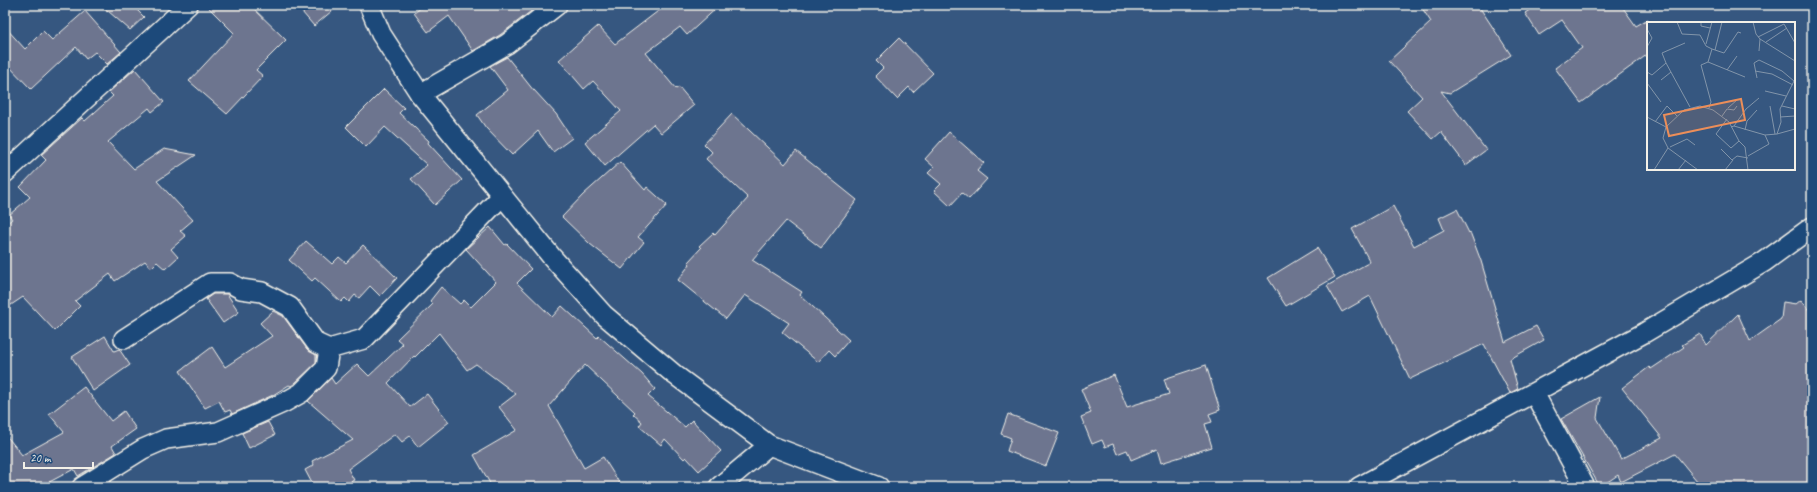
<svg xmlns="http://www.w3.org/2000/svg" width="1817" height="492" viewBox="0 0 1817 492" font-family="Caveat,sans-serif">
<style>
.building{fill:#6d748f;stroke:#f4f1e8}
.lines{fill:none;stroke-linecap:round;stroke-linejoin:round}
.street-casing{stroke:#f4f1e8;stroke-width:22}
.street{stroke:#1f4a7a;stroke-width:19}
.inset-road{fill:none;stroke:#8295aa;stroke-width:1}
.view{fill:#ec8e59;fill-opacity:0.15;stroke:#ec8e59;stroke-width:2}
.inset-edge{fill:none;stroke:#f4f1e8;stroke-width:2}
</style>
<rect width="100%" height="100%" fill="#365780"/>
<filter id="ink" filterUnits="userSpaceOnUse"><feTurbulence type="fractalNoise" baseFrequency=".025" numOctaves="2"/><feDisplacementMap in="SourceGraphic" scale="8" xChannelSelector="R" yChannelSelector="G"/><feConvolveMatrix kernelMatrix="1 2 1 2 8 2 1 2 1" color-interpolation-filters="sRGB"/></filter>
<g filter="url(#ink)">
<g class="building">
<path d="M101 5H132L144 17 130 30Z"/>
<path d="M206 5H250L286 40 256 70 263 76 227 114 189 81 234 33Z"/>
<path d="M296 5H339L314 26Z"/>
<path d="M425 5H539L500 35 473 51 449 16 428 32 414 13Z"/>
<path d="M666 5H720L687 35 680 27 646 53 676 89 679 87 694 105 661 133 653 124 605 166 585 142 621 111 593 81 584 89 559 60 598 26 615 44Z"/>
<path d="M1420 5H1478L1511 55 1450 93 1441 91 1486 150 1466 165 1441 132 1433 139 1407 111 1422 97 1389 61 1431 22Z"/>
<path d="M1537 5H1621L1636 26 1648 19V54L1581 103 1555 68 1582 48 1562 20 1539 35 1525 13Z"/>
<path d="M85 11 121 52 107 64 95 52 86 59 76 47 31 89 5 62V27L25 49 43 31 52 40Z"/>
<path d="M899 38 933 73 913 92 909 87 897 99 875 76 883 68 876 61Z"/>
<path d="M507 57 534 91V90L556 114 572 138 553 152 538 131 512 155 486 128 477 115 508 90 490 66Z"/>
<path d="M135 69 164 102 152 112 149 108 108 142 134 169 164 149 196 155 157 181 193 220 180 231 186 236 171 249 178 257 165 269 157 262 151 268 145 261 115 281 110 274 75 301 80 306 55 331 23 297 5 309V225L12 219 9 215 30 197 20 187 46 160 41 155 82 118 85 121 113 96 109 92Z"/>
<path d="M384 89 404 108 399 113 429 141 428 143 462 180 435 205 411 179 427 165 385 127 366 147 346 127Z"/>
<path d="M732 114 785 164 796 151 857 200 821 248 786 221 752 260 802 292 800 295 849 340 835 356 829 350 818 362 782 332 789 323 745 295 726 319 678 280 690 264 688 262 701 248 699 246 713 233 715 235 748 198 706 159 712 152 704 144Z"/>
<path d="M949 132 984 163 977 171 987 179 969 199 962 193 950 206 934 191 941 184 928 173 934 167 925 159Z"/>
<path d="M620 162 645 190 647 187 667 205 638 237 644 242 622 269 590 244 562 217 583 195Z"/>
<path d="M1393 206 1414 246 1444 230 1439 218 1457 209 1469 233 1470 232 1481 261 1505 342 1536 326 1544 340 1510 359 1518 389 1510 393 1484 344 1410 379 1370 296 1342 312 1327 286 1370 262 1352 229Z"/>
<path d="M490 227 505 245 507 244 531 269 517 283 552 317 562 306 597 338 599 336 642 374 655 389 648 396 685 427 692 420 721 451 699 471 686 457 684 459 665 439 661 445 639 426 642 422 633 414 635 412 585 365 549 406 584 468 603 457 622 487H492L474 455 517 430 499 407 516 394 476 364 467 370 439 333 415 357 414 356 388 383 410 407 427 394 449 422 418 447 410 436 402 442 395 434 348 469 354 480 340 487H314L305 470 314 465 312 461 353 440 308 401 331 378 335 384 357 364 369 376 403 344 397 339 433 304 430 301 441 287 460 304 464 300 471 307 496 282 466 249Z"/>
<path d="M306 241 332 264 339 257 346 263 363 245 397 278 380 296 370 286 359 298 355 295 349 302 345 298 341 302 315 278 312 281 289 260Z"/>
<path d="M1317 248 1335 277 1286 306 1268 278Z"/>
<path d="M213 294H227L239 312 223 323 206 299Z"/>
<path d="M1801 300 1812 314V478L1802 487H1702L1675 454 1621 482 1618 475 1600 487 1561 419 1600 397 1597 418 1621 459 1662 438 1622 388 1649 367 1651 369 1684 347 1682 345 1700 334 1706 345 1738 314 1750 341 1781 319 1783 302 1796 304Z"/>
<path d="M273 311 283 316 307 349 316 355V363L294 384 291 386 289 385 273 395 232 414 230 410 225 412 219 401 205 408 180 371 212 347 225 367 272 336 260 323Z"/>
<path d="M105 336 114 351 119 349 130 365 93 391 72 357Z"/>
<path d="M1206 365 1220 410 1209 414 1212 422 1205 424 1212 447 1161 463 1157 449 1131 460 1127 450 1117 454 1113 444 1105 447 1102 440 1092 444 1081 417 1091 413 1081 389 1114 375 1127 407 1169 394 1164 379Z"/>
<path d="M84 387 111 421 124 411 136 429 112 446 116 453 78 476 74 469 40 487H5V434L22 455 64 432 49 414Z"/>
<path d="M1008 414 1059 433 1046 466 1007 451 1011 438 1001 434Z"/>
<path d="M268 422 275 435 249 448 242 433Z"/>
</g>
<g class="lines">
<g class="street-casing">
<g id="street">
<path d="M369 5 381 34 420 94 551 256 604 315 675 375 769 445 879 487"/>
<path d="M420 94 507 44 557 5"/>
<path d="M5 173 188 5"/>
<path d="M124 339 210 283H230L241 289 262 292 290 307 316 343 329 349 364 339 502 196"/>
<path d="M1534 393 1585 487"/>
<path d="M82 487 143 449 166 439 218 432 285 402 301 393 326 368 329 349"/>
<path d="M719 487 769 445"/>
<path d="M1359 487 1644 333 1764 262 1812 227"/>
</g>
</g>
<use href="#street" class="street"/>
</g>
</g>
<g transform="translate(1647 22)">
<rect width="148" height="148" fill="#365780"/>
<path class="inset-road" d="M30 0 35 12 53 13 59 24 65 27 61 40 54 43 64 80 62 86M54 0V4L63 6M106 0 109 12 113 17 148 39M137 2 148 21M0 7 5 16 0 25M111 15 137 2M119 20 140 6M59 22 65 0M65 27 77 31 91 10 94 11M68 28 75 0M112 29 113 17M61 40 98 55M19 41 15 31 38 21M80 48 90 34M108 49 125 52 146 63M0 50 5 53 19 41 43 85M110 56 107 41 112 38 135 49 147 59M14 58 24 50M0 61 14 80M118 69 139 74M123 84 128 112M135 84 148 87M81 86 91 77M75 94 80 87 87 88 90 84M0 95 19 105M133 95 148 94M80 97 69 112 84 126 92 119M8 100 20 84 30 94M87 104 99 87 112 76M84 105 87 104 118 113 130 112 134 100 133 87 148 57M98 108 100 99 110 88M130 112 148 107M23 125 40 117 48 123M21 126 51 148M74 127 85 138 90 134 101 136M101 134 122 122 118 113M7 148 21 126 16 116 19 105 37 88 53 84 66 88 82 100 92 119 98 125 101 148M31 148 39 138M78 148 86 138"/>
<path class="view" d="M94 77 98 98 22 114 17 93Z"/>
<rect width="148" height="148" class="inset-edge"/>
</g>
<rect width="1817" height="492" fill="none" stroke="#1f4a7a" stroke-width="20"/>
<rect x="10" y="10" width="1797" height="472" fill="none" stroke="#f4f1e8" stroke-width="1.5" filter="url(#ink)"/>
<path d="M24 462v6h69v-6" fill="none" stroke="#f4f1e8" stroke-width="2"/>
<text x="30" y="462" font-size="12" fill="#f4f1e8" stroke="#1f4a7a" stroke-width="3" paint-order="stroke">20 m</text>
</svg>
